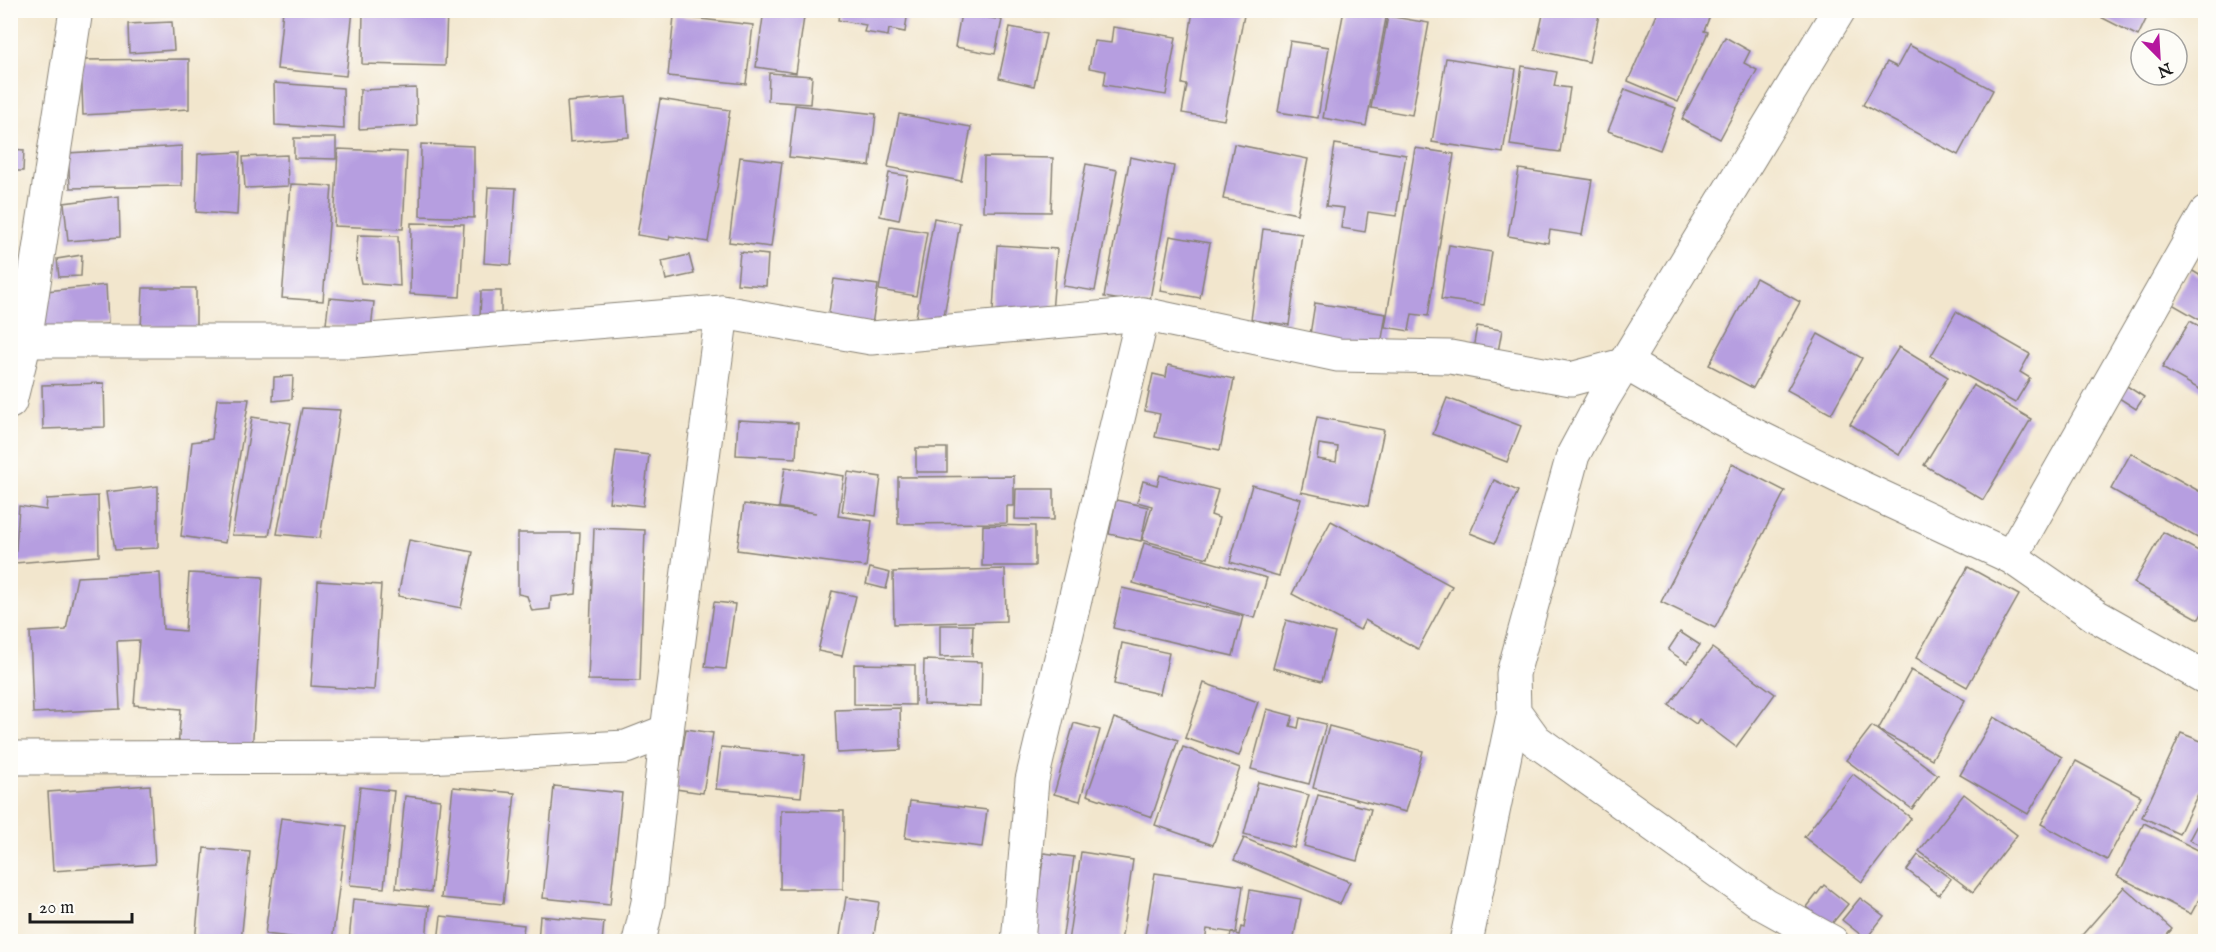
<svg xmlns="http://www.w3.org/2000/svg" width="2216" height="952" viewBox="0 0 2216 952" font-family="'IM FELL English',serif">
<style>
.building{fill:#b69ee0;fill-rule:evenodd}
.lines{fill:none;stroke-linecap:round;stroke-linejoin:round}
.minor-casing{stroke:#878174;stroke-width:35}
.minor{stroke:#fff;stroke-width:33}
</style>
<rect width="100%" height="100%" fill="#fdfcf7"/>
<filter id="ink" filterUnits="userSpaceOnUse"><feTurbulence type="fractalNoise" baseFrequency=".0167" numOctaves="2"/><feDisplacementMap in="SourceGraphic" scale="12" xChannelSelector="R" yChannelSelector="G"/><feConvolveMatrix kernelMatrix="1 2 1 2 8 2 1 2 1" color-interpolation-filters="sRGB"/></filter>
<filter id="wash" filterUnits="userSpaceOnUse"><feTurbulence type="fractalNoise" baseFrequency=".008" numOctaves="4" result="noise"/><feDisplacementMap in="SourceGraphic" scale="24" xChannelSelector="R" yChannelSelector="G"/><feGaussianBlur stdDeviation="1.35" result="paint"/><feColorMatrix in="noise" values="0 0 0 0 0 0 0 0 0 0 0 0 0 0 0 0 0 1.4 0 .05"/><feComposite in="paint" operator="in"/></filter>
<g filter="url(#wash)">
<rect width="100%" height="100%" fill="#f2e6cd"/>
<g id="blocks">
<g class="building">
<path d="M283 10H353L346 76 277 69Z"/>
<path d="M363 10H447L445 66 362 64Z"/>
<path d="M764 10H805L796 73 756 67Z"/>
<path d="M840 10H908L905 32 889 29 888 36 864 32 866 25 838 20Z"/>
<path d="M1193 10H1245L1224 120 1182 113 1187 85 1182 84Z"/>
<path d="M1344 10 1387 13 1366 126 1323 118Z"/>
<path d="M1544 10H1600L1589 62 1535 50Z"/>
<path d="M1659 10H1718L1716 15 1711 13 1704 31 1708 32 1678 102 1628 81Z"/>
<path d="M2087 10H2148L2150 11 2138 36Z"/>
<path d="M961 13 1002 20 995 54 955 47Z"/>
<path d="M674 16 753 25 746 84 668 76Z"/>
<path d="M1388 16 1429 23 1412 115 1371 108Z"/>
<path d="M172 22 174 50 129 53 128 24Z"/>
<path d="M1010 27 1046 34 1034 86 999 78Z"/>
<path d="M1113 27 1176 37 1166 95 1104 85 1106 71 1089 68 1094 41 1111 43Z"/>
<path d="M1725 37 1750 51 1744 63 1757 70 1720 139 1682 119Z"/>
<path d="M1290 41 1329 47 1318 118 1278 112Z"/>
<path d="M1909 45 1993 90 1958 155 1863 105 1887 62 1897 67Z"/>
<path d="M1446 58 1516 69 1503 153 1432 142Z"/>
<path d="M189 59V109L83 115 81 60Z"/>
<path d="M1522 66 1557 72 1554 86 1570 88 1560 152 1510 145Z"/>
<path d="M769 73 812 76 810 104 768 101Z"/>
<path d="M274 83 343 88 344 129 275 125Z"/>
<path d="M416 88 417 126 359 129 360 90Z"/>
<path d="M1625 89 1676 108 1660 150 1608 131Z"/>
<path d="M626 97 629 137 570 142 567 102Z"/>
<path d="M660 99 730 110 708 242 670 236 669 240 637 235Z"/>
<path d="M795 105 876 114 870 166 789 157Z"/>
<path d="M899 114 971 127 961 181 888 167Z"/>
<path d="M294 138H336V159L294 158Z"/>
<path d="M421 144 474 146V218L420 216Z"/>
<path d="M1234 144 1308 159 1297 214 1223 199Z"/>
<path d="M1335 144 1406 155 1396 216 1368 212 1365 232 1341 228 1344 208 1326 206Z"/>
<path d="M182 146V186L70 188 68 153Z"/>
<path d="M1415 148 1454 154 1428 316 1412 314 1409 331 1385 327Z"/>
<path d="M10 149 24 150 23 171H10Z"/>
<path d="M338 149 407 152 403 229 334 226Z"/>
<path d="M240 152 237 215 196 212 198 154Z"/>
<path d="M287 155 288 186 245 188 243 157Z"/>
<path d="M740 157 782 162 771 247 729 242Z"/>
<path d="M984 157 1053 158 1051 212 983 211Z"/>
<path d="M1130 157 1174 166 1149 305 1104 297Z"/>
<path d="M1086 164 1117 170 1095 291 1063 286Z"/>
<path d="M1519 169 1592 180 1582 235 1550 230 1548 243 1508 236Z"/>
<path d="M889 173 908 176 899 220 880 216Z"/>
<path d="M291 184 332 186 323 301 282 298Z"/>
<path d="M488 187 516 188 511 265 484 263Z"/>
<path d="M119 196 120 237 68 241 64 203Z"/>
<path d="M934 218 960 223 943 322 916 317Z"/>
<path d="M411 223 464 224 460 297 410 294Z"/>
<path d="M890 226 927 232 916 296 879 290Z"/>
<path d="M1263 229 1302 234 1289 325 1251 320Z"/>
<path d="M358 235 398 236 400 286 361 283 356 258Z"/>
<path d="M1170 236 1210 243 1200 298 1160 291Z"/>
<path d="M997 245 1057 249 1052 313 993 311Z"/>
<path d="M1449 245 1492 252 1484 305 1441 299Z"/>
<path d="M740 252 768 255 766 286 737 284Z"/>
<path d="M82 255 81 276 59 277 57 259Z"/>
<path d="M689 255 694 274 666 280 662 261Z"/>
<path d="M2191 270 2206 279V310L2200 320 2172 304Z"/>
<path d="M1756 278 1800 302 1753 388 1709 365Z"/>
<path d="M834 279 878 285 872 325 828 319Z"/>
<path d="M106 285 108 324 38 330 46 291Z"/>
<path d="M143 288H196V330L141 328Z"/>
<path d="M481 291H501V320L480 319Z"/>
<path d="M329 298 374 302 371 329 326 324Z"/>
<path d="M1315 303 1386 314 1380 351 1309 341Z"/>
<path d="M1956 312 2030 354 2020 372 2030 378 2015 403 1931 356Z"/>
<path d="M2190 321 2206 330V393L2162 368Z"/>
<path d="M1477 326 1502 330 1496 363 1471 360Z"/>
<path d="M1818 334 1862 358 1831 414 1787 390Z"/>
<path d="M1899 347 1948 377 1899 455 1850 424Z"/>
<path d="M1168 365 1234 379 1220 450 1155 437 1160 414 1145 411 1153 374 1166 377Z"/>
<path d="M293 376 292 399 273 401 274 377Z"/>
<path d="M104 383 105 427 43 429 42 385Z"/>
<path d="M1973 385 2031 419 1983 500 1924 465Z"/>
<path d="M2127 386 2144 397 2136 409 2119 398Z"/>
<path d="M1447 398 1521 426 1507 462 1433 434Z"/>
<path d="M217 399H249L225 543 181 536 192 442 212 439Z"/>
<path d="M302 408 340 410 320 538 277 534Z"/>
<path d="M252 417 291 423 269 536 232 535Z"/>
<path d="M1317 417 1384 430 1368 506 1301 492ZM1319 444 1338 447 1336 462 1317 459Z"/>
<path d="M738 420 798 423 796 458 736 455Z"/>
<rect x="916" y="448" width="31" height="24"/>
<path d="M616 451 649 455 643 506 609 502Z"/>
<path d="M2131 453 2206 495V537L2203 541 2111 489Z"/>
<path d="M1732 464 1785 491 1715 628 1661 602Z"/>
<path d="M785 467 844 476 838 516 872 521 866 567 737 550 744 504 816 513 779 507Z"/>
<path d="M848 472 881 477 876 516 842 511Z"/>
<path d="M1160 475 1218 490 1211 515 1219 518 1208 558 1142 540 1152 506 1137 502 1143 481 1157 485Z"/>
<path d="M1014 476V506H1007V523L898 524V477Z"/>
<path d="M1494 480 1518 491 1495 543 1470 533Z"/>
<path d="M1252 485 1301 499 1279 576 1230 562Z"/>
<path d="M158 486V548L115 550 106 492Z"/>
<path d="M1016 489H1054V520L1015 519Z"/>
<path d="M98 496 99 556 15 563 19 506 46 510 47 499Z"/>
<path d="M1116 500 1148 507 1141 541 1109 534Z"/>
<path d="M1331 521 1452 586 1418 649 1365 620 1360 630 1292 594Z"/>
<path d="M983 525 1035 526V566H982Z"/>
<path d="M594 528 645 530 640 681 588 680Z"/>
<path d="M2163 532 2206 555V606L2199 619 2134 583Z"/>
<path d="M518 533H580L576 594 551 597 550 609 532 611 527 596 518 594Z"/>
<path d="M409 540 473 552 461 608 398 596Z"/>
<path d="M1144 543 1267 578 1255 618 1133 583Z"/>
<path d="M1968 567 2019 595 1967 687 1916 658Z"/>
<path d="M870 568 890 573 886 589 866 584Z"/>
<path d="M1005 569 1006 621 894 624 893 572Z"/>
<path d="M160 573 163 629 185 631 189 573 263 577 252 753 178 749 181 709 134 705 139 640 117 641 120 709 33 713 30 632 66 630 77 577Z"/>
<path d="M318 581 381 585 374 690 311 686Z"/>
<path d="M1122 588 1243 616 1233 656 1113 628Z"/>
<path d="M832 591 856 596 842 656 818 651Z"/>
<path d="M714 602 735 604 726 669 705 667Z"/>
<path d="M1286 620 1335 633 1322 681 1273 668Z"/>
<path d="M940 625H973L972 656 940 657Z"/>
<path d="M1680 632 1700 645 1687 663 1668 650Z"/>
<path d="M1122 643 1169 653 1160 694 1114 684Z"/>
<path d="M1712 648 1775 694 1736 747 1699 719 1696 724 1669 705Z"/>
<path d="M924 660 982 662 981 706 923 704Z"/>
<path d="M854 664 915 665V705L854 704Z"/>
<path d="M1911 670 1965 700 1932 759 1878 730Z"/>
<path d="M1204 683 1258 702 1239 756 1185 738Z"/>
<path d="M900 708 901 750 837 753 835 710Z"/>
<path d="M1267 709 1293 716 1290 726 1298 728 1300 718 1326 724 1309 784 1251 769Z"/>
<path d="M1994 717 2062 757 2028 814 1960 775Z"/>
<path d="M1114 718 1178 740 1152 817 1087 795Z"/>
<path d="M1074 723 1100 730 1080 801 1054 794Z"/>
<path d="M1329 726 1423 751 1406 812 1313 788Z"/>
<path d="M1872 726 1938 775 1912 809 1846 760Z"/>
<path d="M686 729 713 733 703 793 676 789Z"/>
<path d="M2181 733 2206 743V777L2179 834 2142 817Z"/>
<path d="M721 747 805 755 801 797 716 789Z"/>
<path d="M1183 747 1240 768 1213 845 1155 825Z"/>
<path d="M2076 761 2141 796 2107 860 2041 824Z"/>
<path d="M1853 774 1911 818 1862 882 1804 837Z"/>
<path d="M1258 782 1309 795 1294 848 1244 834Z"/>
<path d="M150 785 155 864 53 871 48 792Z"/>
<path d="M554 786 622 793 610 905 543 898Z"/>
<path d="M360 787 394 791 384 888 350 885Z"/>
<path d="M453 787 515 793 503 904 441 898Z"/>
<path d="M1964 794 2017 835 1973 892 1919 851Z"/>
<path d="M1318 795 1371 809 1357 861 1304 846Z"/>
<path d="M405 796 440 800 431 892 396 888Z"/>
<path d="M910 801 987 810 982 847 905 838Z"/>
<path d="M2206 808V848L2189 840Z"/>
<path d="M781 810 844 811 843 889H780Z"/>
<path d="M281 818 347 826 332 942 265 934Z"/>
<path d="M2144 823 2206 854V886L2191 914 2117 876Z"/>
<path d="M1244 838 1350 882 1340 904 1234 860Z"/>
<path d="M204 848 250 852 241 942H195Z"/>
<path d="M1081 852 1133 860 1121 942H1068Z"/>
<path d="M1044 853 1074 857 1062 942H1031Z"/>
<path d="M1918 855 1951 879 1939 895 1907 870Z"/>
<path d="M1155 873 1243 886 1236 933 1207 929 1205 942H1144Z"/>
<path d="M1824 885 1848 904 1830 926 1807 907Z"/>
<path d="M2124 887 2172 929 2161 942H2076Z"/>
<path d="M1250 890 1301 899 1293 942H1229L1231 933 1239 935 1241 927 1244 928Z"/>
<path d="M846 897 879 902 873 942H839Z"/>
<path d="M1860 898 1884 916 1866 939 1842 920Z"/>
<path d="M353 899 429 906 426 942H349Z"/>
<path d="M441 916 524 925 522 942H438Z"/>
<path d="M540 916 604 922 602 942H538Z"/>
</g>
</g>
</g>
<g filter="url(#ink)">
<use href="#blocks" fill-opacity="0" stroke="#878174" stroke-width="1.5"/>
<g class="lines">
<g class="minor-casing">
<g id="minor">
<path d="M25 341H356L722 312 871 338 1143 314 1338 355 1450 357 1571 379 1627 364 1722 419 1860 487 2011 557 2096 616 2206 678"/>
<path d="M10 402 25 341 76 10"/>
<path d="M2011 557 2206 213"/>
<path d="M10 758 425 757 626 747 667 731"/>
<path d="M639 942 648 902 667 731 722 312"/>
<path d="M1018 942 1032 780 1143 314"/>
<path d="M1466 942 1514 711"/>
<path d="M1832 942 1765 905 1535 740 1514 711 1513 674 1573 455 1603 399 1839 10"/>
</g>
</g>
<use href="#minor" class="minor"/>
</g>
</g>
<rect width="2216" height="952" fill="none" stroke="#fdfcf7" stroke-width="36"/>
<g transform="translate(2159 57) rotate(156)"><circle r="28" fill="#fdfcf7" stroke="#a3a29f" stroke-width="1.5"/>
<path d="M0-4.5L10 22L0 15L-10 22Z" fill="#b5179e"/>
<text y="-9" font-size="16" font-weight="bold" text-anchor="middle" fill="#1c1c1c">N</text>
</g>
<path d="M30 913v9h102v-9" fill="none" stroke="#1c1c1c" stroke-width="3"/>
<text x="39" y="913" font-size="18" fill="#1c1c1c" stroke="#fdfcf7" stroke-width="4.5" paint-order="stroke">20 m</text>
</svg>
